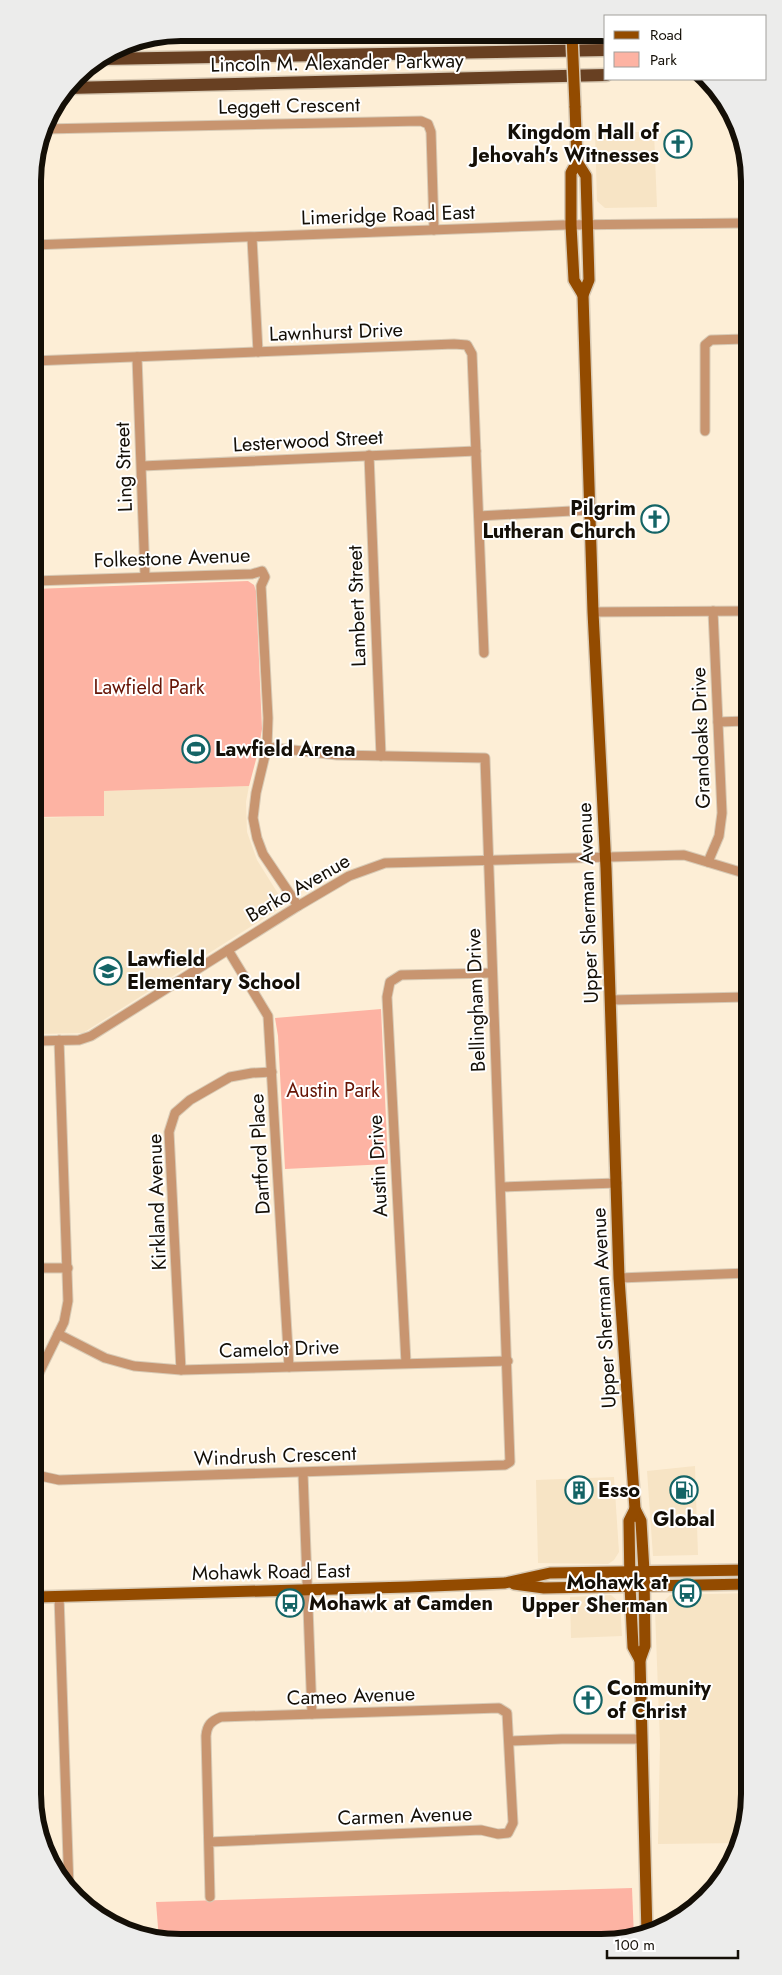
<svg xmlns="http://www.w3.org/2000/svg" width="782" height="1975" viewBox="0 0 782 1975" font-family="Jost,sans-serif">
<style>
.built{fill:#f7e4c5}
.green{fill:#fdb3a3}
.lines{fill:none;stroke-linecap:round;stroke-linejoin:round}
.minor-casing{stroke:#d8cab5;stroke-width:11}
.major-casing{stroke:#d8cab5;stroke-width:14}
.highway-casing{stroke:#d8cab5;stroke-width:15}
.minor{stroke:#c89570;stroke-width:9}
.major{stroke:#934b00;stroke-width:11}
.highway{stroke:#684022;stroke-width:12}
.major-bridge-casing{stroke:#d8cab5;stroke-width:14;stroke-linecap:butt}
.major-bridge{stroke:#934b00;stroke-width:11}
.labels{text-anchor:middle;dominant-baseline:central;stroke-width:4;stroke-linejoin:round;paint-order:stroke}
.street-label{font-size:20px;fill:#140f07;stroke:#fff}
.poi-label{font-size:20px;font-weight:bold;fill:#140f07;stroke:#fff;text-anchor:start}
.park-label{font-size:20px;fill:#661405;stroke:#fff}
.rim{fill:none;stroke:#140f07;stroke-width:6}
</style>
<rect width="100%" height="100%" fill="#fdeed6"/>
<g class="built">
<path d="M595 132H654L657 207 605 208 597 201Z"/>
<path d="M249 786 246 802 247 832 257 860 282 900 280 908 83 1033 35 1034V818L104 816 103 791Z"/>
<path d="M695 1466 698 1555 653 1556 647 1471Z"/>
<path d="M614 1477 619 1552 614 1560 608 1564 538 1563 536 1480Z"/>
<path d="M749 1593V1803L740 1843 658 1844 660 1744 655 1610 670 1595Z"/>
<path d="M611 1595 620 1603 622 1636 571 1638 570 1597Z"/>
</g>
<g class="green">
<path d="M248 581 254 585 256 591 262 729 258 752 249 786 104 791V816L35 817 34 589Z"/>
<path d="M381 1009 388 1164 285 1169 278 1036 275 1018Z"/>
<path d="M632 1888 634 1938 159 1940 156 1902Z"/>
</g>
<g class="lines">
<g class="minor-casing">
<g id="minor">
<path d="M44 129 421 121 428 124 431 132 434 230"/>
<path d="M252 238 258 352"/>
<path d="M33 245 563 225 745 223"/>
<path d="M137 357 145 576"/>
<path d="M33 361 454 344 467 345 472 354 484 653"/>
<path d="M705 431V345L711 340 745 339"/>
<path d="M369 455 381 756"/>
<path d="M142 466 476 451"/>
<path d="M479 516 590 510"/>
<path d="M34 581 252 574 262 571 265 577 261 586 268 718 267 747 256 793 253 818 257 838 263 854 298 906"/>
<path d="M593 612 746 611"/>
<path d="M718 722 746 721"/>
<path d="M708 862 719 836 722 813 713 611"/>
<path d="M228 950 268 1016 289 1367"/>
<path d="M610 1000 747 997"/>
<path d="M35 1041 79 1040 91 1036 298 906 349 876 385 863 684 855 747 874"/>
<path d="M501 1187 617 1183"/>
<path d="M36 1268H68"/>
<path d="M619 1278 748 1273"/>
<path d="M58 1334 105 1358 134 1366 181 1370 508 1361"/>
<path d="M406 1363 387 997 390 982 401 975 492 973"/>
<path d="M181 1370 169 1132 175 1113 190 1100 230 1077 252 1073 272 1072"/>
<path d="M36 1379 64 1322 68 1301 59 1040"/>
<path d="M303 1473 312 1714"/>
<path d="M36 1475 59 1480 505 1465 510 1462 485 758 337 755 267 747"/>
<path d="M59 1596 69 1889"/>
<path d="M510 1741 562 1739H642"/>
<path d="M209 1842 481 1830 498 1834 508 1833 513 1823 507 1713 499 1708 221 1717C211 1721 207 1725 206 1736L210 1897"/>
</g>
</g>
<g class="major-casing">
<g id="major">
<path d="M575 106 577 162 586 176 589 280 583 295 593 612 606 868 619 1278 635 1509 641 1521 644 1571 645 1646 640 1660 647 1934"/>
<path d="M577 162 571 173V225L574 280 583 295"/>
<path d="M635 1509 629 1521 630 1586 633 1647 640 1660"/>
<path d="M514 1584 544 1588 749 1584"/>
<path d="M37 1597 408 1587 505 1583 550 1573 749 1570"/>
</g>
</g>
<g class="highway-casing">
<g id="highway">
<path d="M101 59 606 50"/>
<path d="M68 88 606 75"/>
</g>
</g>
<use href="#minor" class="minor"/>
<use href="#major" class="major"/>
<use href="#highway" class="highway"/>
<g class="major-bridge-casing">
<path id="major-bridge" d="M572 35 575 106"/>
</g>
<use href="#major-bridge" class="major-bridge"/>
</g>
<defs>
<g id="church-ring" transform="scale(1.4375)"><circle r="9.5" fill="#fff" stroke="#146466" stroke-width="1.5"/><path d="M-1.2-6h2.4v3.5h3.3v2.4h-3.3V6h-2.4V-.1h-3.3v-2.4h3.3Z" fill="#146466"/></g>
<g id="stadium-ring" transform="scale(1.4375)"><circle r="9.5" fill="#fff" stroke="#146466" stroke-width="1.5"/><path d="M0-5a6.5 5 0 1 0 0 10a6.5 5 0 1 0 0-10ZM-3.5-1.8h7v3.6h-7Z" fill="#146466"/></g>
<g id="school-ring" transform="scale(1.4375)"><circle r="9.5" fill="#fff" stroke="#146466" stroke-width="1.5"/><path d="M0-5L7-2L0 1L-7-2ZM-4 1L0 2.5L4 1V4Q0 6-4 4Z" fill="#146466"/></g>
<g id="building-ring" transform="scale(1.4375)"><circle r="9.5" fill="#fff" stroke="#146466" stroke-width="1.5"/><path d="M-4-6H4V6H1V3H-1V6H-4ZM-2.5-4.3h1.7v1.8h-1.7ZM.8-4.3h1.7v1.8H.8ZM-2.5-1h1.7V.8h-1.7ZM.8-1h1.7V.8H.8Z" fill="#146466"/></g>
<g id="fuel-ring" transform="scale(1.4375)"><circle r="9.5" fill="#fff" stroke="#146466" stroke-width="1.5"/><path d="M-5.5-6h7V0h2V4h1.3V-2.5L3-4.5l.8-.8L6-3V5H2.5V1h-1V6h-7ZM-4.2-4.7v3.2H.2V-4.7Z" fill="#146466"/></g>
<g id="bus-ring" transform="scale(1.4375)"><circle r="9.5" fill="#fff" stroke="#146466" stroke-width="1.5"/><path d="M-5-6H5V4H4V6H2V4H-2V6H-4V4H-5ZM-3.5-4V0h7V-4ZM-3.5 1.2v1.5H-2V1.2ZM2 1.2v1.5H3.5V1.2Z" fill="#146466"/></g>
</defs>
<g fill-rule="evenodd">
<use href="#church-ring" x="678" y="144"/>
<use href="#church-ring" x="655" y="519"/>
<use href="#stadium-ring" x="196" y="749"/>
<use href="#school-ring" x="108" y="971"/>
<use href="#building-ring" x="579" y="1490"/>
<use href="#fuel-ring" x="684" y="1490"/>
<use href="#bus-ring" x="687" y="1593"/>
<use href="#bus-ring" x="290" y="1603"/>
<use href="#church-ring" x="588" y="1700"/>
</g>
<g class="labels">
<g class="street-label">
<text transform="translate(337 63) rotate(-1)">Lincoln M. Alexander Parkway</text>
<text transform="translate(289 106) rotate(-1)">Leggett Crescent</text>
<text transform="translate(388 215) rotate(-2)">Limeridge Road East</text>
<text transform="translate(336 332) rotate(-2)">Lawnhurst Drive</text>
<text transform="translate(308 441) rotate(-3)">Lesterwood Street</text>
<text transform="translate(124 467) rotate(-92)">Ling Street</text>
<text transform="translate(172 558) rotate(-2)">Folkestone Avenue</text>
<text transform="translate(357 606) rotate(-92)">Lambert Street</text>
<text transform="translate(701 738) rotate(-92)">Grandoaks Drive</text>
<text transform="translate(298 888) rotate(-30)">Berko Avenue</text>
<text transform="translate(588 903) rotate(-92)">Upper Sherman Avenue</text>
<text transform="translate(476 1000) rotate(-92)">Bellingham Drive</text>
<text transform="translate(260 1154) rotate(-93)">Dartford Place</text>
<text transform="translate(378 1166) rotate(-93)">Austin Drive</text>
<text transform="translate(157 1202) rotate(-92)">Kirkland Avenue</text>
<text transform="translate(604 1308) rotate(-93)">Upper Sherman Avenue</text>
<text transform="translate(279 1349) rotate(-2)">Camelot Drive</text>
<text transform="translate(275 1456) rotate(-2)">Windrush Crescent</text>
<text transform="translate(271 1572) rotate(-1)">Mohawk Road East</text>
<text transform="translate(351 1696) rotate(-2)">Cameo Avenue</text>
<text transform="translate(405 1816) rotate(-2)">Carmen Avenue</text>
</g>
<g class="poi-label">
<text x="659" y="132" text-anchor="end">Kingdom Hall of<tspan x="659" dy="23">Jehovah's Witnesses</tspan></text>
<text x="636" y="508" text-anchor="end">Pilgrim<tspan x="636" dy="23">Lutheran Church</tspan></text>
<text x="215" y="749">Lawfield Arena</text>
<text x="127" y="959">Lawfield<tspan x="127" dy="23">Elementary School</tspan></text>
<text x="598" y="1490">Esso</text>
<text x="684" y="1519" text-anchor="middle">Global</text>
<text x="668" y="1582" text-anchor="end">Mohawk at<tspan x="668" dy="23">Upper Sherman</tspan></text>
<text x="309" y="1603">Mohawk at Camden</text>
<text x="607" y="1688">Community<tspan x="607" dy="23">of Christ</tspan></text>
</g>
<g class="park-label">
<text x="149" y="687">Lawfield Park</text>
<text x="333" y="1090">Austin Park</text>
</g>
</g>
<path d="M0 0H782V1975H0ZM181 41H601A140 140 0 0 1 741 181V1794A140 140 0 0 1 601 1934H181A140 140 0 0 1 41 1794V181A140 140 0 0 1 181 41Z" fill="#ececeb" fill-rule="evenodd"/>
<path class="rim" d="M181 41H601A140 140 0 0 1 741 181V1794A140 140 0 0 1 601 1934H181A140 140 0 0 1 41 1794V181A140 140 0 0 1 181 41Z"/>
<rect x="604" y="15" width="162" height="65" fill="#ffffff" stroke="#a19f9c"/>
<rect x="614" y="31" width="25" height="8" fill="#934b00" stroke="#a19f9c"/>
<text x="650" y="40" font-size="15" fill="#140f07">Road</text>
<rect x="614" y="52" width="25" height="15" fill="#fdb3a3" stroke="#a19f9c"/>
<text x="650" y="65" font-size="15" fill="#140f07">Park</text>
<path d="M607 1950v8h131v-8" fill="none" stroke="#140f07" stroke-width="2.5"/>
<text x="614" y="1950" font-size="15" fill="#140f07" stroke="#ffffff" stroke-width="4" paint-order="stroke">100 m</text>
</svg>
